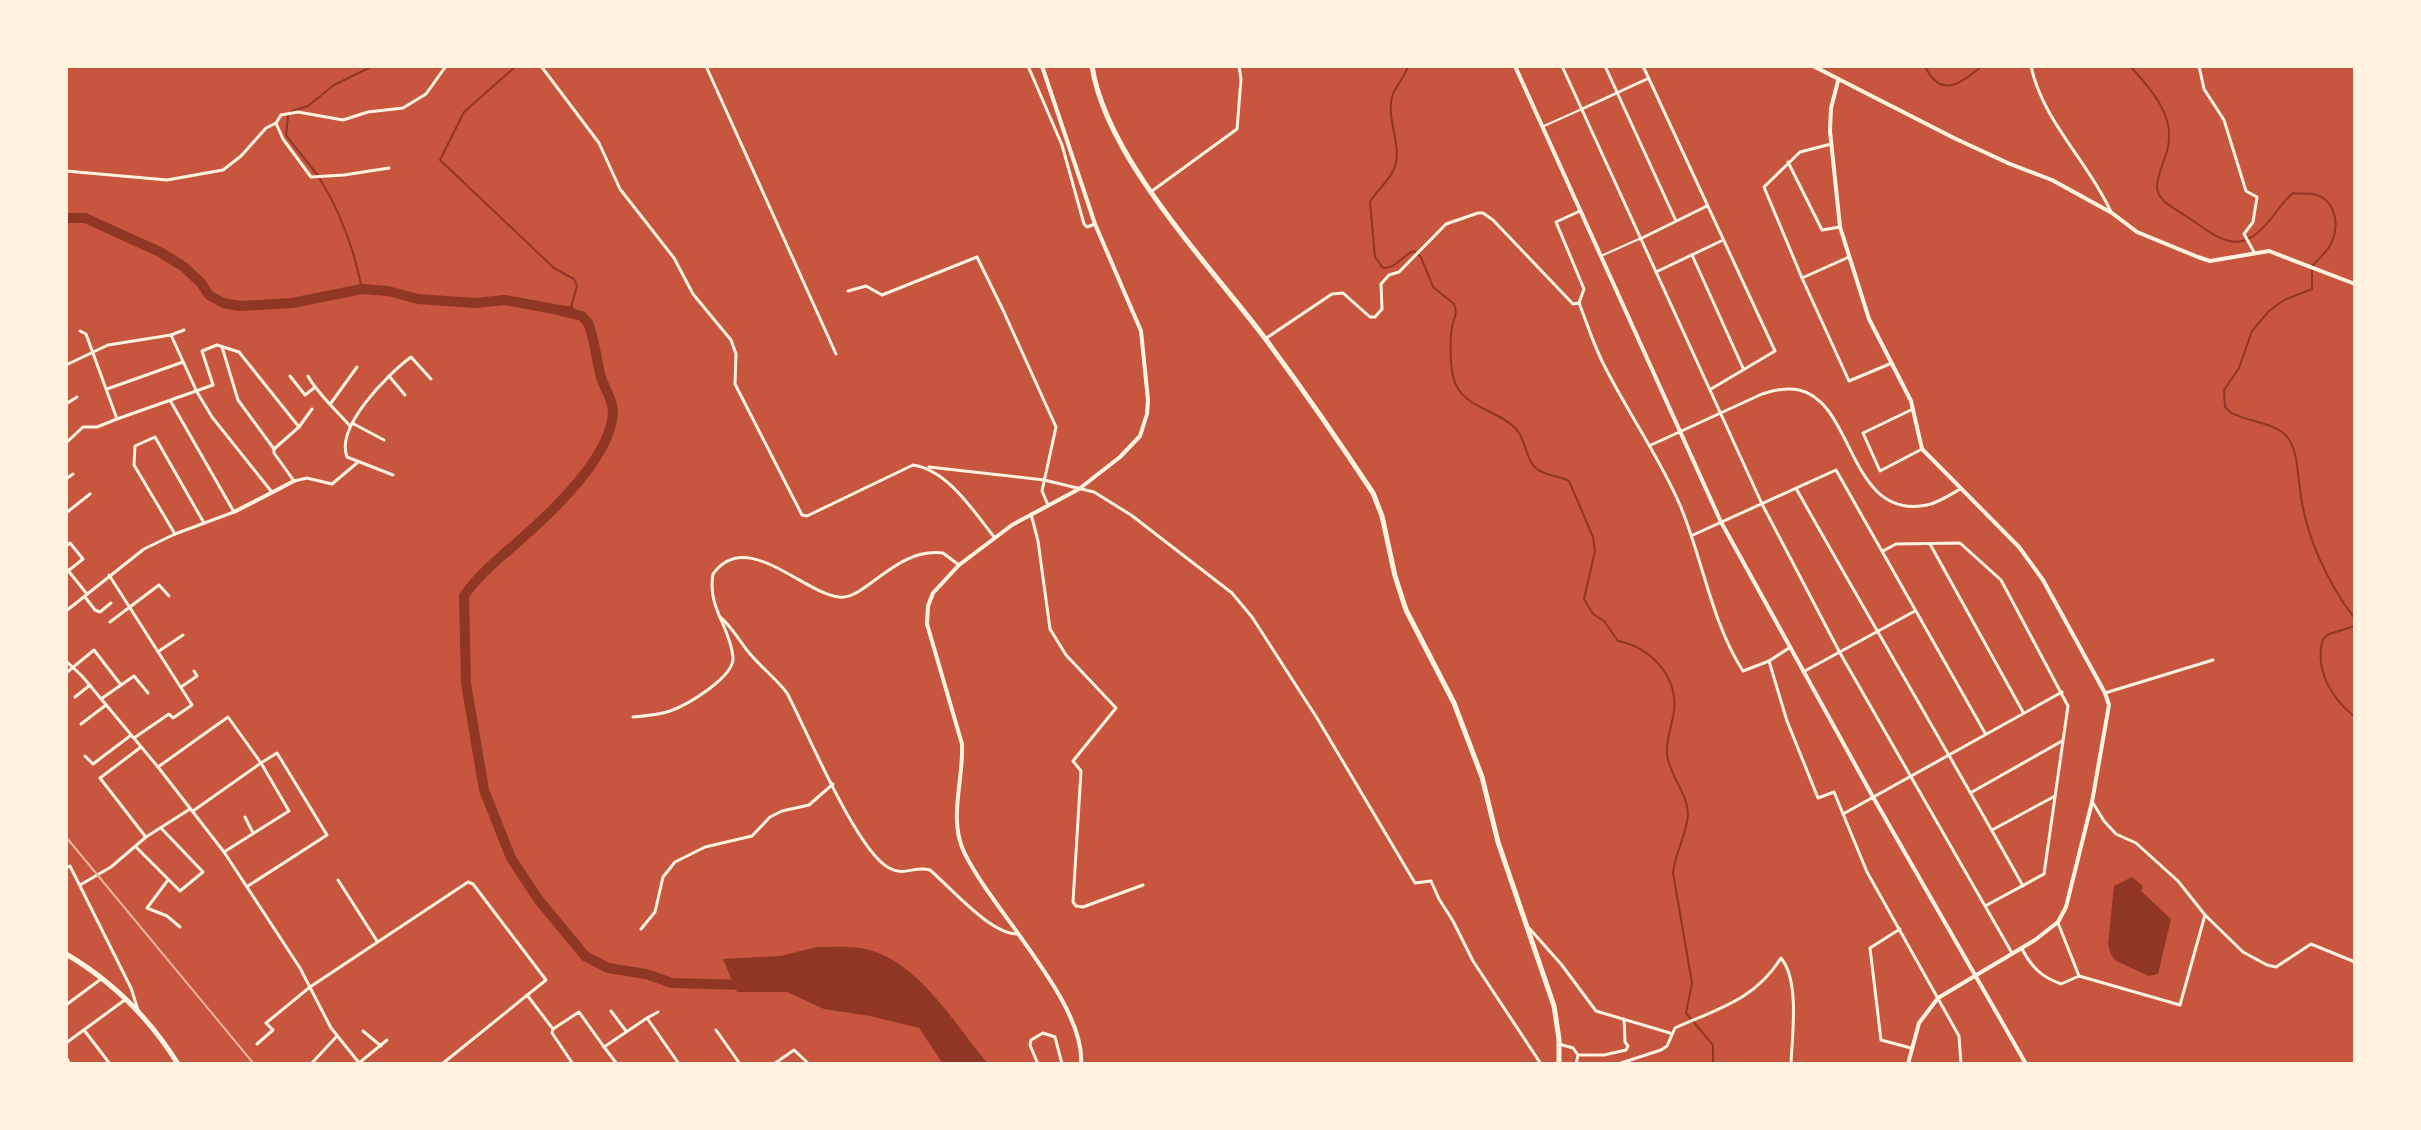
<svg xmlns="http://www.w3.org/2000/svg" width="2421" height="1130" viewBox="0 0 2421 1130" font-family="'Varela Round',sans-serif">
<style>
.water{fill:#8f3625}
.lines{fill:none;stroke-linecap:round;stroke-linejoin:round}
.stream{stroke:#8f3625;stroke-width:2}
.river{stroke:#8f3625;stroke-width:10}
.pedestrian{stroke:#fff3e0;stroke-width:2}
.minor{stroke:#fff3e0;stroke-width:3}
.tertiary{stroke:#fff3e0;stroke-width:4}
.primary{stroke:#fff3e0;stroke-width:5}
.trunk{stroke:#fff3e0;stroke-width:5}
.rail{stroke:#e9b49f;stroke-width:2}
</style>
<rect width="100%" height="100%" fill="#c8553d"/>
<g class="water">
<path d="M2132 877 2143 886 2141 891 2171 919 2158 974 2149 976 2116 961 2111 955 2108 944 2114 886Z"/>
<path d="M817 947C835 947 856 945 873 951 922 967 956 1026 988 1064H943L919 1028 870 1016 824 1009 787 992H737L723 959 780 956Z"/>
</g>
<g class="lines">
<g class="stream">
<path d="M516 66 464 112 440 160 554 268 574 279 577 286 570 311"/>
<path d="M1408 66C1405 77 1397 84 1393 94 1384 119 1405 147 1393 171 1388 182 1376 191 1370 202L1375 257 1383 268C1397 268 1402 255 1414 251L1421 257 1433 287 1454 304C1458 314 1454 317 1452 327 1450 337 1450 365 1453 376 1460 409 1497 408 1516 429 1527 440 1525 463 1540 471 1549 476 1560 476 1569 481L1593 537 1595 551 1584 599 1593 614 1604 621 1618 641C1650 647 1678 676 1674 711 1672 726 1666 739 1667 754 1669 775 1687 792 1688 813 1688 832 1675 852 1673 873L1692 983 1686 1013 1713 1045V1064"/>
<path d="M1925 66C1940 99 1961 84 1982 66"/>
<path d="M2130 66C2152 90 2177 118 2167 151 2164 161 2157 176 2157 187 2157 201 2176 209 2186 216 2217 237 2239 259 2269 221 2277 212 2283 201 2293 193 2299 194 2307 193 2313 194 2337 199 2341 229 2329 247 2325 254 2317 260 2312 266V289L2284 300 2269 311 2252 331 2239 368 2224 390 2225 407 2230 412C2245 421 2269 422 2282 432 2298 443 2297 471 2300 489 2305 535 2327 582 2355 619"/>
<path d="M292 111 308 106 334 85 373 66"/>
<path d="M288 116 286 135C296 149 308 162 318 176 340 210 354 249 362 289"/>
<path d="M2355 626 2329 634 2323 639C2314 670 2332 699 2355 717"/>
</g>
<g class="river">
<path d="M66 218H85L160 252 184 267 201 283 209 295 223 303 240 306 292 303 362 289 388 291 418 299 475 303 505 300 565 311"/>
<path d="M570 311H561L582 316 588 323C595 340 596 359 601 377 604 389 613 398 613 412 611 457 553 511 521 539 501 557 479 574 464 596L466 683 484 790 511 858 538 899 585 956 608 968 646 974 672 983 746 985"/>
</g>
<g class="pedestrian">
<path d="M1544 126 1582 109"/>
<path d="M1601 256 1639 239"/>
</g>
<g class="minor">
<path d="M541 66 599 143 620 189 674 258 693 294 731 340 736 354 735 384 802 515 807 516 913 465C948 470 974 512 995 538"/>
<path d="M706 66 836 354"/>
<path d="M1028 66 1062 145 1084 224 1087 227 1095 224"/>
<path d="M1562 66 1762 504 1840 653 2012 953"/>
<path d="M1605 66 1676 221"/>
<path d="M1643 66 1775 351 1711 389"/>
<path d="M2031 66C2043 122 2088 161 2111 212"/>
<path d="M2199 66 2204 89 2224 120 2246 191 2257 197 2253 222 2244 234 2254 252"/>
<path d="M1582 109 1647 79"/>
<path d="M276 123 283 139 311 177 344 175 389 168"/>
<path d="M1831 144 1800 152 1764 187 1802 278 1849 381 1892 363"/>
<path d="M1788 162 1822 230 1840 227"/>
<path d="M66 171 167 180 223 170 241 156 266 128 276 123 281 115 298 112 343 120 368 112 403 108 426 94 446 66"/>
<path d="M1152 191 1237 129 1241 79 1239 66"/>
<path d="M1580 211 1556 222 1584 289 1579 303C1587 323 1594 346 1604 365 1628 413 1659 456 1680 505 1703 560 1711 621 1743 671L1769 661 1789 648"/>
<path d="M1640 239 1707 206"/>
<path d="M1692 255 1743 368"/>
<path d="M1656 272 1721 241"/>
<path d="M1802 278 1849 257"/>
<path d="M848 291 866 286 882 295 977 257 1003 310 1056 427 1042 491 1048 505"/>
<path d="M80 331 86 334 117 419 213 385 202 351 217 345 239 352 299 427 274 449V453L294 481 307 478 332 484 357 463"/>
<path d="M171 335 184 330"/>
<path d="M1265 339 1332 294 1343 293 1370 317H1375L1382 309 1381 284 1389 275 1399 272 1446 224 1478 213H1483L1493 220 1573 304 1579 303"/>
<path d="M222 347 238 400 274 449"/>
<path d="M66 365 108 345 171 335 197 392 212 417 271 491"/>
<path d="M290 376 305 395 314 388"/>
<path d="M308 376C316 392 337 411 350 426"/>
<path d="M389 376 405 395"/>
<path d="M107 389 183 362"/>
<path d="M331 403 357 367"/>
<path d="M66 404 77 397"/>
<path d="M1913 409 1863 433 1880 471 1922 449"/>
<path d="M352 423 384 440"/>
<path d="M299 427 312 409"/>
<path d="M66 443 83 427H97L117 419"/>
<path d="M1651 445 1762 394C1774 390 1786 387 1799 390 1855 402 1848 521 1927 505 1938 503 1950 495 1960 489"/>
<path d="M929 467 1044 480 1094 492 1131 515 1232 593 1252 617 1317 718 1415 883 1431 881 1439 899 1453 921 1473 961 1541 1064"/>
<path d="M393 475 347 457C335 427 388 374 411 357L431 379"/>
<path d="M66 479 73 474"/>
<path d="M1797 490C1871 622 1949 753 2023 886"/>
<path d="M66 513 90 494"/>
<path d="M1031 514 1038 541 1050 629 1066 655 1116 708 1073 761 1081 771 1073 902 1076 906 1083 907 1143 885"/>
<path d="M175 534 134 465 135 446 155 437 204 523"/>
<path d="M1693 535 1836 470 1985 733"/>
<path d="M1930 544 2023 712"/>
<path d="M66 546 70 543 83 559 68 571"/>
<path d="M1883 551 1896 544 1960 543 2001 580 2068 706 2044 874 1987 905"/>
<path d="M66 568 87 594"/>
<path d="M109 575 192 705 173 718 169 714 134 738"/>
<path d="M85 597 95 610 100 612 111 603"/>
<path d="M66 611 144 549 175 534 234 512 171 402"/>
<path d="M720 617C731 626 737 637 746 649 758 665 775 677 787 693 807 731 856 850 889 868 905 877 915 865 930 870 950 887 991 935 1018 934"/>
<path d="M110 622 159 585 169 596"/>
<path d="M159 651 183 635"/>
<path d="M66 661 82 676 158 767 224 852 300 968 331 1028 360 1064"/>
<path d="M1769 661 1787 721 1818 798 1834 792 1867 872 1959 1036 1961 1064"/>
<path d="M1803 672 1915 611"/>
<path d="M66 673 94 650 121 685"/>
<path d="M181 687 197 676 194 671"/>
<path d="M2105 693 2213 660"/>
<path d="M75 697 90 685"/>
<path d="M101 699 134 676 148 693"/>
<path d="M633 717C646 716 658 715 670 711 687 705 735 677 733 657 730 626 707 608 713 574 746 528 801 592 839 597 865 601 895 547 943 553L959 565"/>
<path d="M81 724 106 705"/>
<path d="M141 747 100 778 145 836"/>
<path d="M85 756 93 764 130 736"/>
<path d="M158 767 228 717 261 763 277 753 327 835 248 886"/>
<path d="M1972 792 2062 741"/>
<path d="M2093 803 2104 821 2116 834 2136 843 2178 881 2205 915 2243 952 2267 965 2276 967 2311 944 2355 962"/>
<path d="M193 811 261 763 289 811 224 852"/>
<path d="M1843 814 2062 692"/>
<path d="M245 817 253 833"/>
<path d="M1992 830 2055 796"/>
<path d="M136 847 180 891 203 872 161 828"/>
<path d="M66 868 70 866 131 988 138 1010"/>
<path d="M168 880 147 908 167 916 180 927"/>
<path d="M338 880 377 941"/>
<path d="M80 885 111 867 146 837 190 809"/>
<path d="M2058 923 2079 976"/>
<path d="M1529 928 1561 964 1596 1011 1670 1033"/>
<path d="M641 929 655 912 663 877 675 862 705 847 752 836 770 817 782 811 809 805 833 784"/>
<path d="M1900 929 1870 948 1881 1040 1911 1048"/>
<path d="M2022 949C2032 968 2042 977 2061 984L2079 976 2180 1005 2205 915"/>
<path d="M527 995 553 1029 552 1033 573 1064"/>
<path d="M66 1005 101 979"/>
<path d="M611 1011 626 1031"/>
<path d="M647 1018 658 1012"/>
<path d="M553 1029 579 1012 604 1047 647 1018 679 1064"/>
<path d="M84 1030 110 1064"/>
<path d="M716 1030 740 1064"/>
<path d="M363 1031 381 1046"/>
<path d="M66 1043 126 999"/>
<path d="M257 1044 273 1030 266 1023 310 987 468 882 473 884 546 980 442 1064"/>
<path d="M1559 1044 1573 1048 1578 1055 1576 1064"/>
<path d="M604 1047 617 1064"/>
<path d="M1578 1055H1604L1626 1050 1628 1046 1625 1042 1624 1019"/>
<path d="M67 1059 70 1064"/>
<path d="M359 1063 387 1040"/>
<path d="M311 1064 337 1036"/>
<path d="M774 1064 794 1050 809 1064"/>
<path d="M1038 1064 1030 1045 1031 1040 1043 1033 1055 1037 1062 1064"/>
<path d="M1618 1064 1661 1050 1667 1046 1675 1028C1717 1009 1755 1000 1781 958 1800 981 1792 1036 1791 1064"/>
</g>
<g class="tertiary">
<path d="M1042 66 1095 224 1141 331 1148 400 1147 414 1140 436 1120 457 1079 489 1012 525 959 565 933 593 928 606 927 624 962 744C964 779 948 818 964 852 991 909 1086 1003 1081 1064"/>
<path d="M1515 66 1721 522 1873 797 2026 1064"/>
<path d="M1813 66 1954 138 2010 164 2052 180 2112 213 2137 232 2198 257 2210 261 2269 251 2355 284"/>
<path d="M1838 81 1831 108 1830 131 1840 227 1869 319 1911 401 1922 449 2019 547 2043 580 2105 693 2109 705 2092 802 2066 907 2058 922 2035 940 1938 998 1919 1023 1908 1064"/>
<path d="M234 512 294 481"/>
</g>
<path class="primary" d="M1092 66C1106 158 1208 263 1264 337 1302 388 1338 440 1373 493L1382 516 1395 576 1406 610 1454 703 1482 777 1498 842 1554 1006 1559 1039V1064"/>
<path class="trunk" d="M66 954C112 981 150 1019 178 1064"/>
<path class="rail" d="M66 837 254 1064"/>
</g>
<rect width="2421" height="1130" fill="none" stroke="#fff3e0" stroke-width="136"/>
</svg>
